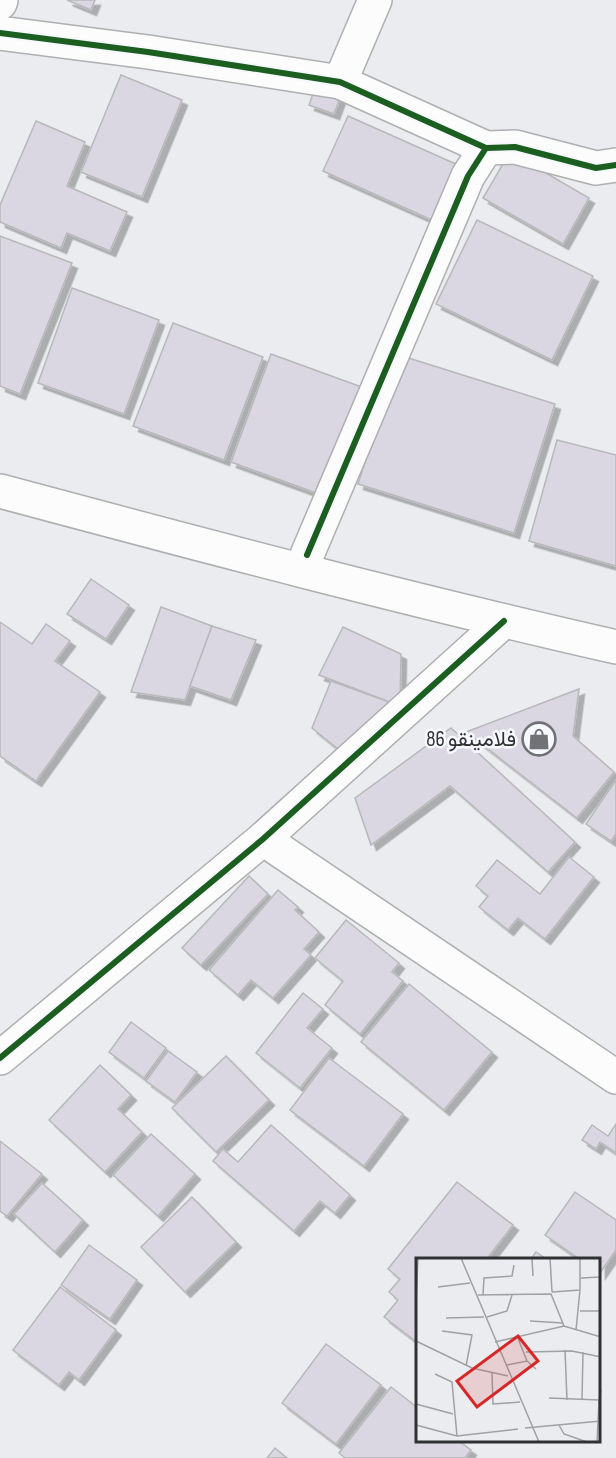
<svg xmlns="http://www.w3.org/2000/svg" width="616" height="1458" viewBox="0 0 616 1458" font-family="'Sofia Sans Condensed',Vazirmatn,sans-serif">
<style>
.building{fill:#dad7e3;stroke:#b8b8bb;stroke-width:1.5;filter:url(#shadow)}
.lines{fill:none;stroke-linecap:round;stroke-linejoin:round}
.street-casing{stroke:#aeafb1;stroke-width:36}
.secondary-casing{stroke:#aeafb1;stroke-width:36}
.street{stroke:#fcfcfd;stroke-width:33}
.secondary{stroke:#fcfcfd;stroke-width:33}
.cycleway-casing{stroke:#f6f8fe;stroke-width:10}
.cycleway{stroke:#1b5e20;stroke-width:6}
.labels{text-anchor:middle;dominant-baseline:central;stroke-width:5;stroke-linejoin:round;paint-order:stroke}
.poi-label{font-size:21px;fill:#303133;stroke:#f6f8fe;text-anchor:end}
.inset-road{fill:none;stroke:#a0a1a4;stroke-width:1.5}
.view{fill:#d62828;fill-opacity:0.15;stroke:#d62828;stroke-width:3}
.inset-edge{fill:none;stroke:#303133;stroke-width:3}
</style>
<defs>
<filter id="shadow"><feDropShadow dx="5.5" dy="5.5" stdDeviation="0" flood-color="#0004"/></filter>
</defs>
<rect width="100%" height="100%" fill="#eaecef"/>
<g class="building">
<path d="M67 0H95L91 10Z"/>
<path d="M121 75 182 100 142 197 81 172Z"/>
<path d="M317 82 342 93 334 114 309 105Z"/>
<path d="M348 116 467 169 443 225 323 171Z"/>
<path d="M36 121 85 142 67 186 127 212 110 251 67 233 61 248 0 222V205Z"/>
<path d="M510 152 589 198 563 244 483 198Z"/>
<path d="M477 220 593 276 552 360 436 304Z"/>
<path d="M0 236 72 263 20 394 0 386Z"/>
<path d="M72 288 159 320 124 414 38 383Z"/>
<path d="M173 323 263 357 224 460 133 426Z"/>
<path d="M271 354 367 389 327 497 231 462Z"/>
<path d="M399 355 555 404 514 533 358 484Z"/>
<path d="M557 440 616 455V566L529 541Z"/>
<path d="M91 579 129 605 106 639 67 614Z"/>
<path d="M161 607 212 626 185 700 131 692Z"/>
<path d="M0 622 32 644 46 624 70 641 55 661 100 692 36 781 0 756Z"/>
<path d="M212 626 256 640 231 700 190 686Z"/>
<path d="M343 627 401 654 400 706 319 675Z"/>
<path d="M331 681 400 706 338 749 312 728Z"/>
<path d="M579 689 573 736 614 772 577 818 466 732Z"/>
<path d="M451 728 575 842 548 872 450 786 371 845 355 798Z"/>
<path d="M616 780V834L611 841 586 824Z"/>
<path d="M569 857 594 877 545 939 518 918 508 930 479 907 488 896 476 886 497 860 540 894Z"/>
<path d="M249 876 268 894 201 965 182 948Z"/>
<path d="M278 890 298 907 295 910 319 932 304 949 311 955 273 998 251 980 238 995 209 970Z"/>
<path d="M346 920 399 963 392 972 403 981 360 1034 325 1005 343 981 315 958Z"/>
<path d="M409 984 492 1052 444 1110 361 1042Z"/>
<path d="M303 993 323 1009 307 1028 332 1048 300 1088 256 1053Z"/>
<path d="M131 1022 166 1048 144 1078 109 1052Z"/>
<path d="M168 1051 197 1072 175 1102 146 1081Z"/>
<path d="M226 1056 269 1100 216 1152 172 1108Z"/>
<path d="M329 1058 403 1114 364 1166 290 1110Z"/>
<path d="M100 1065 131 1095 118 1109 142 1132 105 1172 49 1120Z"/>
<path d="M616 1124V1153L600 1142 596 1149 582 1140 592 1125 608 1136Z"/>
<path d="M271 1125 350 1195 335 1213 320 1201 294 1231 213 1161 223 1149 238 1162Z"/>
<path d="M151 1134 195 1174 158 1216 113 1175Z"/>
<path d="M0 1141 42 1174 7 1216 0 1211Z"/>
<path d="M457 1182 513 1225 486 1260H418V1343L384 1317 398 1300 389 1292 400 1279 388 1269Z"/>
<path d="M42 1183 83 1220 55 1252 14 1214Z"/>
<path d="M575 1192 616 1220V1250L600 1273V1260H581L545 1235Z"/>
<path d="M192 1197 236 1242 185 1292 141 1247Z"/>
<path d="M89 1245 137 1280 110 1319 61 1285Z"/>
<path d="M536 1252 548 1260H530Z"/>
<path d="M60 1287 116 1330 79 1380 69 1372 59 1385 13 1350Z"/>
<path d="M326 1344 381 1385 336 1444 282 1403Z"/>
<path d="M391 1387 418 1408V1442H460L471 1450 465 1458H345L339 1453Z"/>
<path d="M275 1448 287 1458H267Z"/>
</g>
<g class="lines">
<g class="street-casing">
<g id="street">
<path d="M0 3 1 0"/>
<path d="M0 33 148 52 340 82 486 148"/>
<path d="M340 82 375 0"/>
<path d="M307 555 468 176 486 148 515 147 596 168 616 165"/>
<path d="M263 839 616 1077"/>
<path d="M0 1058 263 839 504 621"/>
</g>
</g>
<g class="secondary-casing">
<path id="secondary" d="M0 491C205 546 409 600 616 647"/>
</g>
<use href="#street" class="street"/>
<use href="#secondary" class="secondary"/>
<g class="cycleway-casing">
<g id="cycleway">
<path d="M0 33 148 52 340 82 486 148"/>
<path d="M307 555 468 176 486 148 515 147 596 168 616 165"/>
<path d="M0 1058 263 839 504 621"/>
</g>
</g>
<use href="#cycleway" class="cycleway"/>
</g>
<defs>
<g id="shop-ring" transform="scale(1.725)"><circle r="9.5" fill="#f6f8fe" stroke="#717275" stroke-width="1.5"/><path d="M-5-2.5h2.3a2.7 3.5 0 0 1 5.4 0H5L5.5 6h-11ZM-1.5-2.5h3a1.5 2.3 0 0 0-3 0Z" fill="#717275"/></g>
</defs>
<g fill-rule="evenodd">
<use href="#shop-ring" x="539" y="739"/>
</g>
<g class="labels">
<g class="poi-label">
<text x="516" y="739">فلامينقو 86</text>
</g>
</g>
<g transform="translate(416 1258)">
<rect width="184" height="184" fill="#eaecef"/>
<path class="inset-road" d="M45 0 123 184M116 0 117 18M134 0 136 34M165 20 185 19M22 29 54 25M136 34 164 32V0M62 37 135 36 148 68M67 37 68 20 96 18 98 7M0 43 2 0M164 53H185M71 59 91 53 96 37M30 60 68 59M114 63 147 65M160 72 164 32M26 73 56 77 50 108M101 78 111 103M0 83 56 110 92 118M79 84 148 68 185 79M149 92 151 142M110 94 156 93 185 99M91 107 111 103 120 111M76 115 77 146 104 144M19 116 36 124 41 178M133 140 183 142 185 132M166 142 167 94M0 146 37 156M0 167 41 178 102 171M143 167 148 176 171 184M109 170 185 163M181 184 183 142"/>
<path class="view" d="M102 78 122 103 61 149 41 123Z"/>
<rect width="184" height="184" class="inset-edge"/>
</g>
</svg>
